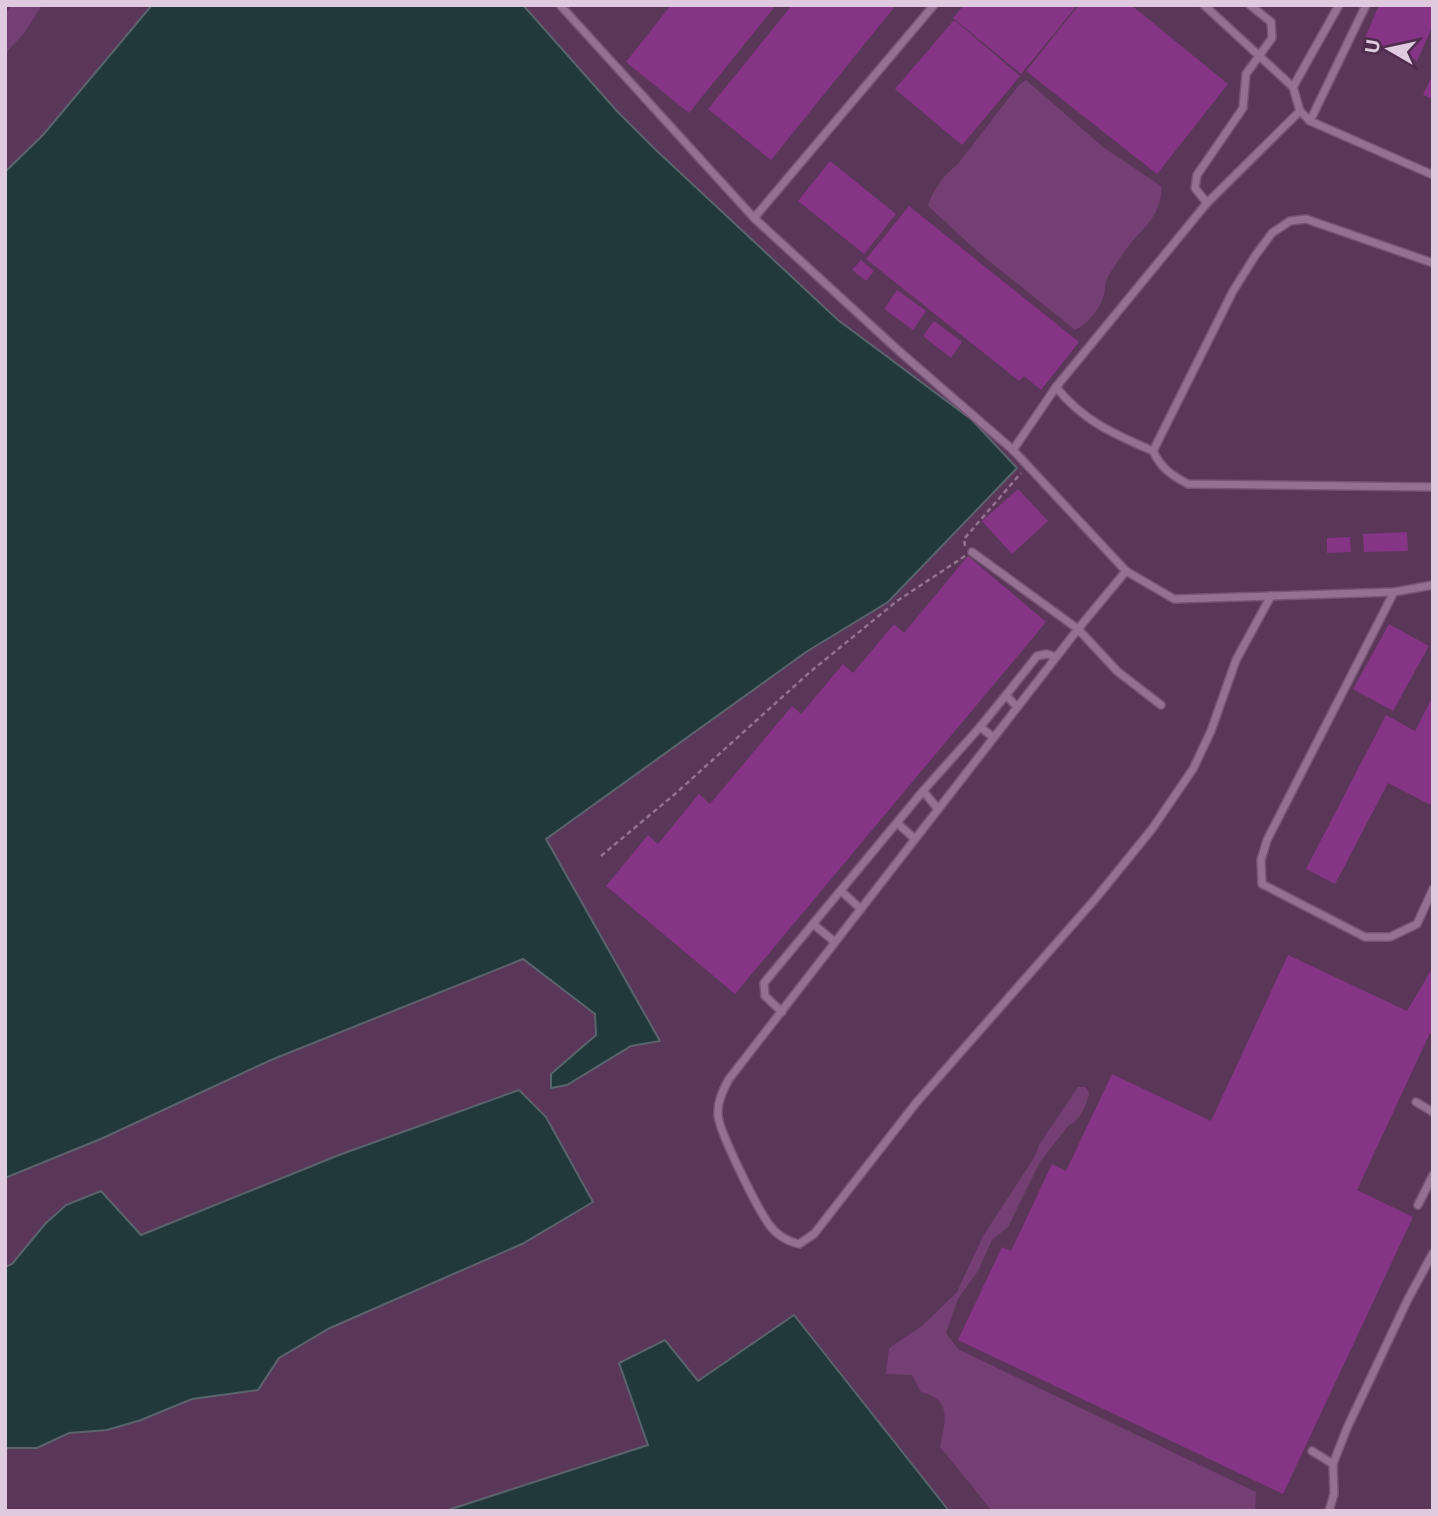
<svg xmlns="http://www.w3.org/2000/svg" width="1438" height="1516" viewBox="0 0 1438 1516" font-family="'Noto Sans',sans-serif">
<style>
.green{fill:#743f73}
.water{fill:#21393c;stroke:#5a646d;stroke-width:2}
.building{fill:#863586}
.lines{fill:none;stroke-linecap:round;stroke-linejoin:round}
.service-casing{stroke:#755474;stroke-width:10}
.path{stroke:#927491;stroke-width:2.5;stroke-dasharray:5 3.5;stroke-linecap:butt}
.service{stroke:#947093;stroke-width:7}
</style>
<rect width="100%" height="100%" fill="#5a3659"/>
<g class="green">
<path d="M12 5H42L25 32 5 54V14Z"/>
<path d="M1026 80 1103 147 1161 186C1163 206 1150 224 1136 237 1130 243 1112 269 1108 277 1104 283 1106 291 1103 298 1099 310 1087 324 1075 330L978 252 928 206C931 193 945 173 957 165L1019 85Z"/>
<path d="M1078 1087H1085L1089 1092C1088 1103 1080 1121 1069 1125L1040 1162 1008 1227 992 1240 978 1271 958 1299 946 1333 958 1349 964 1352 1256 1492 1255 1511H992L940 1447C945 1421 953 1400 921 1392L912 1375 886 1374 889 1348 922 1326 957 1292 983 1236 1034 1158 1039 1145Z"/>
</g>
<g class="water">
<path d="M152 5H523L616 110 658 152 838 320 972 420 1017 468 888 602 806 652 546 839 660 1041 631 1046 567 1085 551 1088V1074L596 1035 595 1014 523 959 271 1060 103 1138 5 1178V172L43 135Z"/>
<path d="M519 1090 546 1117 593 1202 522 1244 330 1328 279 1358 258 1390 192 1399 141 1420 107 1430 69 1433 37 1448H5V1267L12 1264 45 1224 66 1205 101 1191 141 1235 339 1155Z"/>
<path d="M794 1315 949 1511H445L648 1445 619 1363 665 1340 698 1381Z"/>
</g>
<g class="building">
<path d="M671 5H776L689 113 626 62Z"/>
<path d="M792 5H896L771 160 708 109Z"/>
<path d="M964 5H1072L1075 8 1021 74 953 18Z"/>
<path d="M1079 5H1131L1228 84 1157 174 1026 71Z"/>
<path d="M1379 5H1433V25L1417 61 1365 38Z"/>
<path d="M954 20 1020 76 962 145 895 89Z"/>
<path d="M1433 74V99L1423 95Z"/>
<path d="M830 161 896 214 864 254 798 201Z"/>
<path d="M909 206 1079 342 1041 390 1024 376 1019 381 866 259Z"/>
<path d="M861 260 874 271 866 281 852 270Z"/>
<path d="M897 290 926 311 913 330 884 309Z"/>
<path d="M934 321 962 342 951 358 923 336Z"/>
<path d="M1018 489 1048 521 1012 554 982 521Z"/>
<path d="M1407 532 1408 551 1364 552 1363 534Z"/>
<path d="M1350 537 1351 552 1327 553V538Z"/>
<path d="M968 556 1046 622 735 994 606 886 648 835 658 844 699 794 710 804 792 706 801 714 843 664 853 673 894 624 904 633Z"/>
<path d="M1389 624 1429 646 1393 711 1353 689Z"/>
<path d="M1433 696V806L1388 783 1335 884 1306 869 1386 715 1415 731Z"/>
<path d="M1288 955 1407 1011 1433 967V1034L1430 1033 1357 1190 1413 1217 1283 1494 958 1340 1002 1247 1011 1251 1052 1164 1066 1171 1112 1074 1211 1121Z"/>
</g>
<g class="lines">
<g class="service-casing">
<g id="service">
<path d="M560 5 754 218"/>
<path d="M934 5 754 218 899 351 1013 450"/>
<path d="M1204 5 1293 87"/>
<path d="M1300 111 1293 87 1339 5"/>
<path d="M1310 121 1366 5"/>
<path d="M1433 175 1310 121 1300 111 1207 203 1056 387 1013 450 1126 571 1174 599 1394 592 1433 585"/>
<path d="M1207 203 1195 188 1197 175 1243 108 1246 74 1272 38 1271 22 1250 5"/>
<path d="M1433 263 1306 219 1290 221 1272 233 1255 256 1233 291 1153 451C1161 468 1171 475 1188 484L1433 487"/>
<path d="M1056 387C1083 421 1114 434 1153 451"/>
<path d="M972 552 1078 629 1117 671 1161 705"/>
<path d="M1126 571 1078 629 729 1079C723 1090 717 1102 718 1115 719 1132 757 1207 768 1223 776 1235 786 1241 799 1244L814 1234 916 1103 1096 898 1152 829 1193 769 1211 731 1236 660 1271 596"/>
<path d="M1394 592 1267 840 1261 860 1262 884 1365 937H1390L1417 924 1433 889"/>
<path d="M1017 707 1006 695 1037 656 1047 654 1056 657"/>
<path d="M980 727 1006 695"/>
<path d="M938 809 923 791 980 727 993 737"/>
<path d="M897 823 915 839"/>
<path d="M841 891 861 909"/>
<path d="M813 924 835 942"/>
<path d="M782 1012 765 996 764 983 923 791"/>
<path d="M1416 1102 1433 1112"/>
<path d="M1418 1205 1433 1175"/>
<path d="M1312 1451 1333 1464"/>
<path d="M1329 1511 1334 1494 1333 1464 1347 1428 1408 1299 1433 1253"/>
</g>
</g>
<g class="path">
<path d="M965 546 964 539 1021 473"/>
<path d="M601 856 675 794 810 672 897 601 965 556"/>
</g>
<use href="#service" class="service"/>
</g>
<rect width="1438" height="1516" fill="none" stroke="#e0cadf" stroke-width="14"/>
<g transform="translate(1389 49) rotate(279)" stroke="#4f2c4e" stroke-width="5" paint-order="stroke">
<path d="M0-5L12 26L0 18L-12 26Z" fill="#e0cadf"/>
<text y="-10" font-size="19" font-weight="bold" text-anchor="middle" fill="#e0cadf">U</text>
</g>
</svg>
